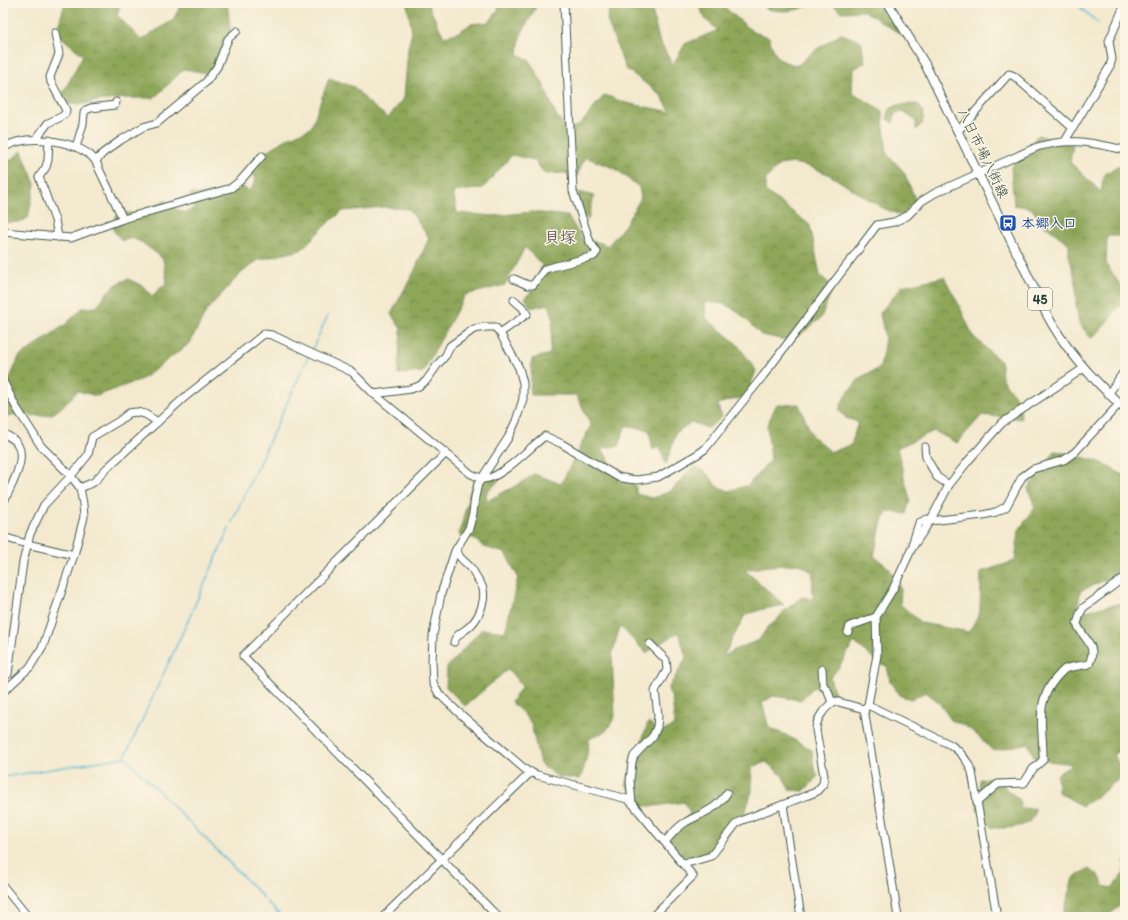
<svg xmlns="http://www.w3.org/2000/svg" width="1128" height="920" viewBox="0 0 1128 920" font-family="Itim,'Klee One',sans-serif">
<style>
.forest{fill:url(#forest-crowns);stroke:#567246;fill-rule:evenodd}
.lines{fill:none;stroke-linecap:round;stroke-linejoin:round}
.stream{stroke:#56b8d4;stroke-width:1.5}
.minor-casing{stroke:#3f574b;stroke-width:9}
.major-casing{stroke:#3f574b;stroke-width:10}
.minor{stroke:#fff;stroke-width:7}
.major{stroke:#fff;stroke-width:8}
.labels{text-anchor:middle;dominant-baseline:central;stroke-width:3;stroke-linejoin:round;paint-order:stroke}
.shield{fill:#fcf5e5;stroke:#617469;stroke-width:1}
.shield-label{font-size:13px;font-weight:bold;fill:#1f3d34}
.street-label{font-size:14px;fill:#1f3d34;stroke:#fcf5e5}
.transit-label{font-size:14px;font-weight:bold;fill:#164399;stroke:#fcf5e5;text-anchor:start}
.quarter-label{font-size:16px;font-weight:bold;fill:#625b61;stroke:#fcf5e5}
</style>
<defs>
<pattern id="forest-crowns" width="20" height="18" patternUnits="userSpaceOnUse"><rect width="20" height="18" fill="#8da659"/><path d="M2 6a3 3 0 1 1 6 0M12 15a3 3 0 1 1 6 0" fill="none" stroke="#73884a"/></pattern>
</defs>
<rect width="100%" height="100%" fill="#fcf5e5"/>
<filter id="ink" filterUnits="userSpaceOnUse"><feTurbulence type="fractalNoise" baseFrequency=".025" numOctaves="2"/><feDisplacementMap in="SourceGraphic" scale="8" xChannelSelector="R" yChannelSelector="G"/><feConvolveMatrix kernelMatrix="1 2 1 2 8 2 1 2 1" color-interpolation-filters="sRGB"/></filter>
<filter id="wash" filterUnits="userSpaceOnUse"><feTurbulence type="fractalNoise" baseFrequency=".012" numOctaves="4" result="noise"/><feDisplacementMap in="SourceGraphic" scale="16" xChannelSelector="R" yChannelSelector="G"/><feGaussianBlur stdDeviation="0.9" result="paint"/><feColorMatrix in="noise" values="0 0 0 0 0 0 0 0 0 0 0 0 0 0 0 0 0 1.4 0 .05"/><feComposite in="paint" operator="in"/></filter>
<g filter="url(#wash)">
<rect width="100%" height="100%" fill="#f3e9ce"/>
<g class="forest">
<path d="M65 3H121L117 15 141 40 173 20 182 3H227L231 35 211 74 184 69 154 98H127L96 101 79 105 58 103 83 55 56 33Z"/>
<path d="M407 3H427L444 37 459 32 471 24 489 22 498 11 499 3H538L520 37 518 54 529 60 543 84 556 115 567 128C581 129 586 117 594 107 597 103 601 99 605 95L626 103 671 112 660 94 625 68 607 20 610 3H679L652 10 659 40 673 65 685 44 718 30 706 20 697 3H722L721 4 753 32 769 37C775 56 777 62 798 65L814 51 841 34 861 41 865 62 853 70 852 93 873 105 882 112 887 154 904 172 916 201 907 211 902 216 883 208 828 174 808 166 793 163 779 165 766 179 765 191 810 225 820 275 833 287 821 318 792 341 761 335 737 311 724 304 705 302 706 318 737 344 756 370 747 396 717 404 722 417 708 428 691 422 676 433 666 464 659 446 653 450 649 430 625 426 619 446 602 448 616 473 629 477 636 487V494L652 498 671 491 694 466C704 471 711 476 716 486L729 491 748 485 771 459 767 426 776 405 799 404 812 436 831 452 851 445 858 422 846 418 839 410 845 396 861 377 880 368 885 338 880 313 902 286 944 277 957 301 973 336 1001 362 1002 379 1020 403 1021 419 982 415 957 443 934 431 897 448 910 500 906 514 888 511 882 521 874 556 889 568 901 589 900 604 921 623 969 632 980 612 981 572 1015 561 1019 530 1035 507 1028 488 1055 451 1098 461 1125 476V571L1080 591 1077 613 1125 602V747L1123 750 1113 754 1125 774 1099 795 1082 806 1058 792 1057 775 1072 764 1035 759 1028 743 993 751C980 738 969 725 951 720L940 704 926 692 911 699 901 696 890 682 887 666 879 663 854 642 839 667 830 678 836 698 814 687 801 700 773 696 762 703 769 728 784 734 812 750 814 768 818 776 804 791 790 790 782 775 766 762 752 767V791L745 813 709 854 688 859 676 852 668 841 690 813 684 802 655 806H644L626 785 648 723 662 732 675 725 672 699 668 689 686 658 679 632 646 653 620 626 612 655 615 717 606 731 589 739C588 753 585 766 580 779L558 777 540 764 531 723 523 713 511 702 522 686 508 669 465 706 446 687 447 667 482 629 505 632 518 577 505 553 484 547 473 538 459 535 470 491 479 472 494 470 501 478 486 494 487 501C503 492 520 485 534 474L561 484 591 425 576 395H530L532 359 550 354 553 318 549 304 530 308 525 297 535 289 542 265 525 247 505 285 465 295 423 372 398 374 401 329 391 314 414 272 429 238 409 209 384 207 343 211 329 222 301 250 258 260 240 274 207 310 190 343 142 379 97 396 78 391C73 396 58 412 52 414 38 419 15 410 3 418V385L8 383 19 357 66 324 82 308 97 307C108 291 110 286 128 279L143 286 152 296 167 282 163 259 143 243 132 238 122 241 113 230 115 217 124 212 134 214 165 201 176 209 185 213 194 208 190 194H217L240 186 250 191 255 182 251 161 290 137 311 128 329 78 354 87 369 103 388 118 404 98 408 48 412 32ZM512 155 534 160 545 174 565 173 577 176 585 157 616 169 639 187 641 198 625 225 608 246 601 243 582 238 568 216 532 212 493 216 457 213 453 192 483 188ZM800 564 813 573 812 591 814 599 802 597 785 610 776 621 767 628 759 640 736 649 723 657 745 615 763 609 784 605 745 570 768 566Z"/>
<path d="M765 3H811L812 4C795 12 784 12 766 9Z"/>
<path d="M831 3H877L886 9 899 33 864 11 841 12Z"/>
<path d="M918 104 924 113 922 124 916 130V121L903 112 895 113 893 123 887 119 890 109 898 105Z"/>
<path d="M1038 135 1073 145 1070 162 1101 192 1104 175 1117 166H1125V236H1107L1106 264 1123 289H1125V307L1119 306 1099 332 1091 338 1079 323 1076 305V283L1069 255V244L1044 225 1031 208 1014 205 1011 168Z"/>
<path d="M22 151 35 184 28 218 19 222 3 223V166Z"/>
<path d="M579 192 594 196 588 219 576 212V206Z"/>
<path d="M1000 778 1006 789 1019 799 1021 809 1035 808C1035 811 1035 815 1033 817 1027 829 1003 828 992 828L977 810 980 779Z"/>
<path d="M1125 860V902L1106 917H1059L1064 912 1073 878 1088 869 1099 875 1104 886 1112 888 1124 873Z"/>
</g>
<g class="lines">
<g class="stream">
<path d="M1075 3 1098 23"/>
<path d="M312 350 328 315"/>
<path d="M232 522 309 355"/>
<path d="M193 609 230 527"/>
<path d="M125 757 264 898"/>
<path d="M125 757 192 612"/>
<path d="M3 777 125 757"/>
<path d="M267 902 282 917"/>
</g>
</g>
</g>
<g filter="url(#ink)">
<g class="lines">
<g class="minor-casing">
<g id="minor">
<path d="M116 102 115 105 91 108 86 110 84 113 83 124 76 147C88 153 95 156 99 169L123 219"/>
<path d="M958 131 1009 74 1014 76 1073 128"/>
<path d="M36 139 48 123 61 117 65 114 66 110 51 82 50 77 59 54 55 33"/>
<path d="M49 140 48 160 46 167 39 177 55 220 58 237"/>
<path d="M1065 141 1110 66 1112 59 1109 41 1125 4"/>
<path d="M3 148C24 135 54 139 76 147"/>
<path d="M96 161 103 153 121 140 143 127 157 123 206 82 217 67 228 39 237 31"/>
<path d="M3 232 71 238 123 219 231 188 241 180 262 156"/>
<path d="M514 279 528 285H533L545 269 594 256 597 252 590 242 573 191 564 3"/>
<path d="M500 333 527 314 522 307 514 300"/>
<path d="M3 381 16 407 41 446 71 476 80 488 83 504 84 517 74 555 43 646 30 667 3 692"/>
<path d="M1109 393 1125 370"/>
<path d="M374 394 411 389 419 386 426 381 438 364 446 355 450 346 474 329 486 327H495L500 333 519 368 523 383V399L516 421 508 438 478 484 475 497 473 513 469 528 455 551 441 594 433 635 432 662 433 683 439 694 458 712 527 771 537 775 627 799 632 803 693 876 652 917"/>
<path d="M3 433C7 436 13 438 16 442 29 458 10 487 3 504"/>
<path d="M925 447 926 457 937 477 949 485"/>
<path d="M446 453 243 656 498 917"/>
<path d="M80 488 94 482 107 468 185 397 264 334 272 335 352 372 374 394 471 474C474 475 479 478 483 479 500 480 531 446 545 436L562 444 618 477 628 479 637 480 658 477 698 454 705 449 763 376 877 225 894 222 907 216 922 201 935 193 1037 147C1072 137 1091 143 1125 150"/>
<path d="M3 537 27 544 74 555"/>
<path d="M913 542 919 523 927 519 930 521 983 515 996 512 1006 507 1022 477 1033 469 1064 460 1075 452 1119 404"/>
<path d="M848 632 850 626 876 617"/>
<path d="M454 642C457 632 465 632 471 625 480 616 488 596 481 584 477 579 475 573 471 568 465 561 457 558 457 548"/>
<path d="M822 669 823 685 828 691 832 703"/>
<path d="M8 674 23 562 30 534 44 505 71 476 88 455 92 437 119 421 129 413 136 412 145 414 158 422"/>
<path d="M868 705 951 745C961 752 968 761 972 772L997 917"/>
<path d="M864 709 898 917"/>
<path d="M977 802 998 784 1024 783 1033 769 1043 760C1044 729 1033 705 1056 678 1059 675 1062 671 1065 669 1072 666 1081 666 1089 664 1098 644 1084 641 1077 624L1080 614 1083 608 1125 577"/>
<path d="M632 803 630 781 632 762 634 756 653 736 657 727 658 715 655 691 667 670 666 660 650 644"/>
<path d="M783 805 801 917"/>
<path d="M665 842C671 835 678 826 686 822 702 813 716 810 727 793"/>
<path d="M682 863 691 862 711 856 736 824 740 821 816 792 823 784 824 776 816 730C816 719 825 707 835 701L864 709 868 705 877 655 876 617 893 589 912 548 930 521 949 485 968 461 1002 423 1084 368"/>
<path d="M3 886 28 917"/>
<path d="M383 917 531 772"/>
</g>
</g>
<g class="major-casing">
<path id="major" d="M888 3 925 64 1046 313C1065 350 1094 381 1125 409"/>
</g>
<use href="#minor" class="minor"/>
<use href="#major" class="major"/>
</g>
</g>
<defs>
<g id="bus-square" transform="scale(0.9)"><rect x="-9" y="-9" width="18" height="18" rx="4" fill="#1a4fb4" stroke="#fcf5e5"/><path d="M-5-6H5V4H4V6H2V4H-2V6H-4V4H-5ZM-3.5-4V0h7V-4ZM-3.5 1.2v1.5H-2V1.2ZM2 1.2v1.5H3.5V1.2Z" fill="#fff"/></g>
</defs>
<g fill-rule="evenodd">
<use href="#bus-square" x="1008" y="223"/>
</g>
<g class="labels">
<rect class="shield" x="1028" y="288" width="24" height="22" rx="3"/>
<g class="shield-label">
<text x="1040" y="299">45</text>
</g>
<g class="street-label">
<text transform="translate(983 153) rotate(64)">八日市場八街線</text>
</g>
<g class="transit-label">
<text x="1021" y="223">本郷入口</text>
</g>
<g class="quarter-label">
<text x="560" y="237">貝塚</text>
</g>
</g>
<rect width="1128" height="920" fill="none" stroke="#fcf5e5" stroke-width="16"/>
</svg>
